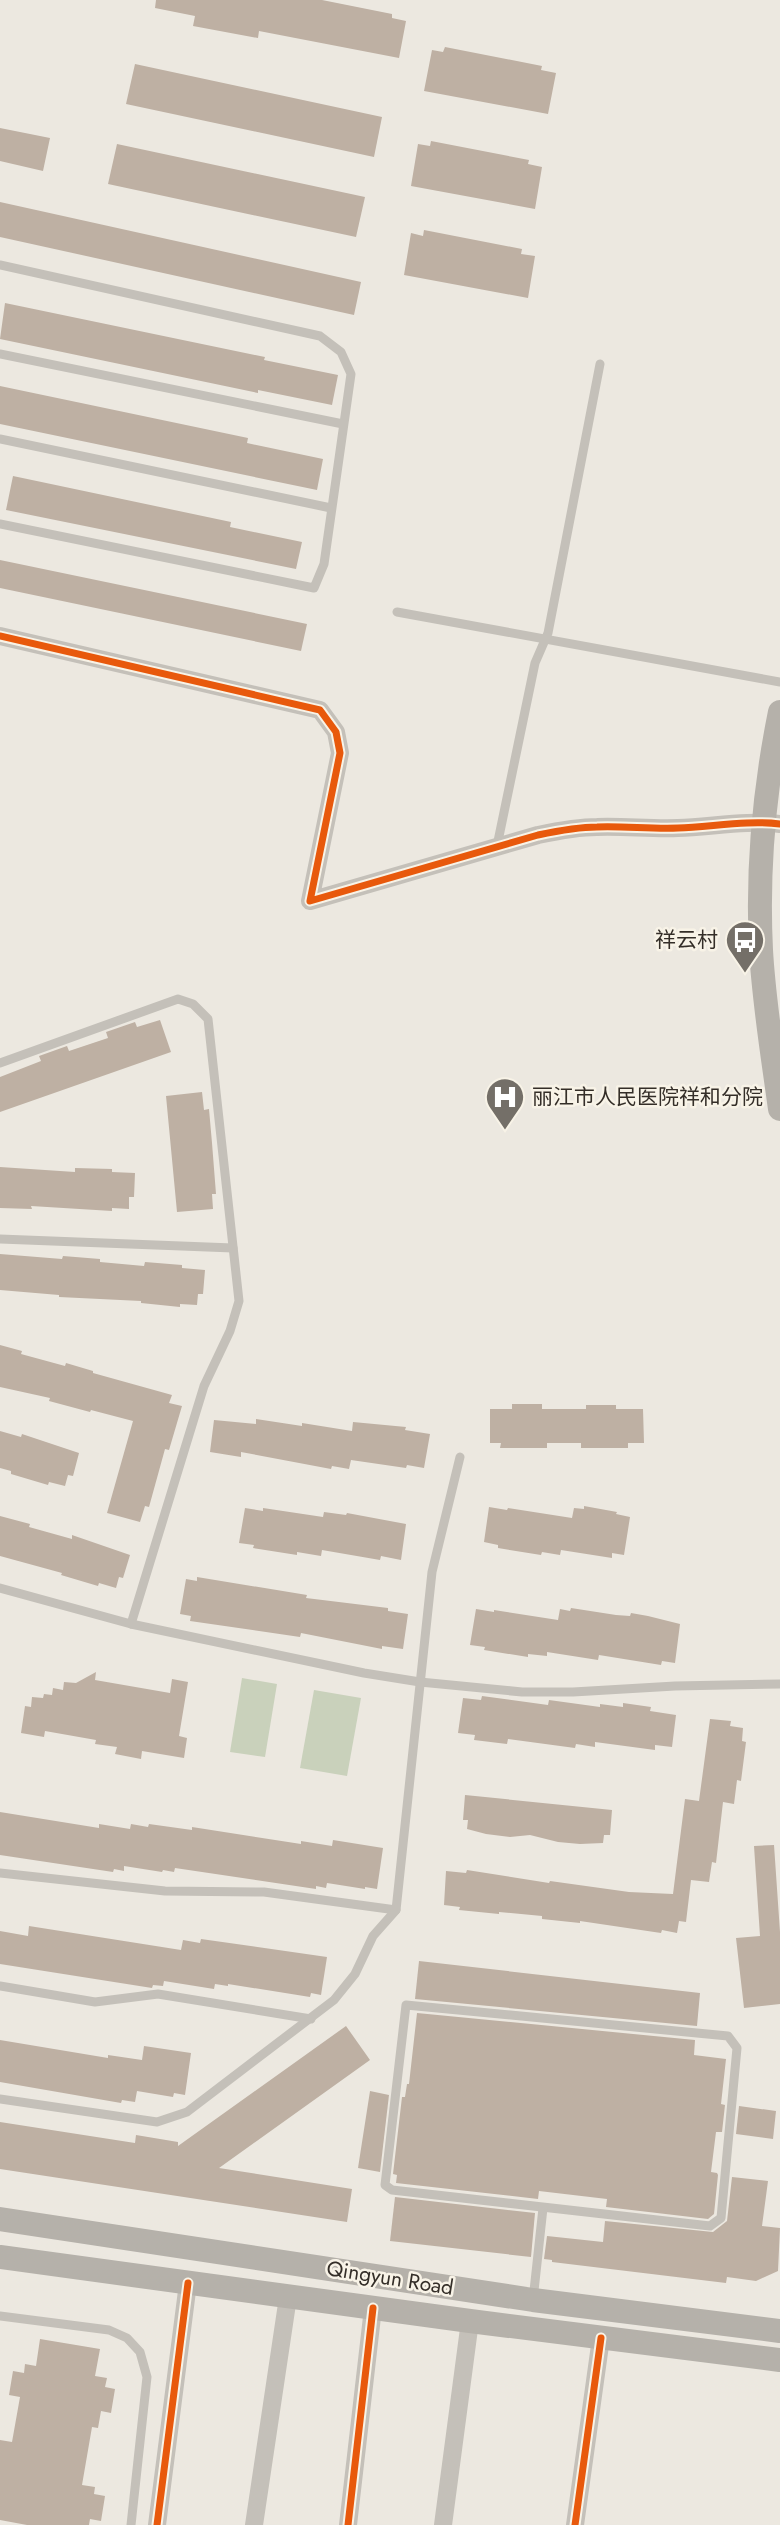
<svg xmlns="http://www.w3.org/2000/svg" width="780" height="2525" viewBox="0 0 780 2525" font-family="Jost,'Noto Sans SC',sans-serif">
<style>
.green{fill:#c9d1bb}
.building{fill:#beb0a3}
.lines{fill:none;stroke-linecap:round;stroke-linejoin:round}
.lane{stroke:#c4c0b9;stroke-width:9}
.street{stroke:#c4c0b9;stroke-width:18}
.secondary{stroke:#b5b1aa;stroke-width:24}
.cycleway-casing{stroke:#f8f3e7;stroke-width:11}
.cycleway{stroke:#e8590c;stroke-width:7}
.labels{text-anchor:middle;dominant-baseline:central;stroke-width:5;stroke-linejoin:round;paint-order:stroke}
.poi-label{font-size:21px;fill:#342e28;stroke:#f8f3e7;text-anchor:end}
.street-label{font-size:21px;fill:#342e28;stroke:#f8f3e7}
</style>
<rect width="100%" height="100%" fill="#ece8e0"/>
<g class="green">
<path d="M242 1678 277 1684 265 1757 230 1752Z"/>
<path d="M314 1690 361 1698 347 1776 300 1768Z"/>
</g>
<g class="building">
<path d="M156 0H322L392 14V18L406 21 399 58 259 31 258 38 193 26 195 16 155 8Z"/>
<path d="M445 47 542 66 541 70 556 73 548 114 424 91 432 50 443 52Z"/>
<path d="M135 64 382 117 374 157 126 104Z"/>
<path d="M0 128 50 138 43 171 0 161Z"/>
<path d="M431 141 529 160 528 164 542 167 535 209 411 186 418 144 430 146Z"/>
<path d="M117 144 365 197 356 237 108 184Z"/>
<path d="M0 202 361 282 354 315 0 237Z"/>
<path d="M424 230 522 249 521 254 535 256 528 298 404 275 411 233 423 236Z"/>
<path d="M5 303 265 357 264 360 338 375 332 405 258 390V393L0 339Z"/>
<path d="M0 386 248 438 247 443 323 459 317 490 0 424Z"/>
<path d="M13 476 231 522 230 527 302 542 296 569 6 510Z"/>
<path d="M0 560 307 624 301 651 0 588Z"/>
<path d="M160 1020 171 1052 0 1112V1077L41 1061 39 1056 67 1046 69 1051 108 1038 106 1032 135 1022 137 1027Z"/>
<path d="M202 1092 204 1110 209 1109 212 1143 216 1194H212L213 1209 177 1212 166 1096Z"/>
<path d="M0 1167 75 1172V1168L112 1169V1172L135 1173 134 1197H129V1209L112 1208V1211L31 1206 32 1209 0 1208Z"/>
<path d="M0 1254 62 1259 63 1256 100 1259V1262L144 1266 145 1262 182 1265V1268L205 1270 203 1294H198L197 1305 180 1304V1307L141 1303V1301L59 1297V1295L0 1290Z"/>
<path d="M0 1345 22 1351 21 1354 65 1366 66 1363 93 1371V1373L172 1395 169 1403 182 1406 169 1450 165 1449 149 1507 145 1506 140 1522 107 1513 133 1421 91 1410 90 1412 49 1401 50 1398 0 1387Z"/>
<path d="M512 1404H542V1409H586V1405H616V1409H643L644 1443H628V1448H581V1443H547V1448H500L501 1443H490V1409H512Z"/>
<path d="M256 1419 302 1426V1423L352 1431 353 1422 406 1427 405 1430 430 1434 424 1468 407 1465 406 1468 351 1460 349 1469 332 1466 331 1469 241 1452V1457L210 1452 214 1420 256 1424Z"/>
<path d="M0 1431 21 1437 22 1434 79 1453 73 1476 68 1475 65 1486 49 1482 48 1485 11 1474V1471L0 1468Z"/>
<path d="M584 1506 617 1512 616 1514 630 1517 624 1555 612 1553V1558L561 1550 560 1555 542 1552 541 1555 498 1548V1545L484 1542 489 1507 507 1510 508 1508 572 1518 574 1508 584 1509Z"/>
<path d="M245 1508 263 1511V1508L323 1517 324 1512 346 1515 347 1513 406 1524 401 1560 381 1556 380 1560 322 1550 321 1556 297 1552V1555L253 1548 254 1545 239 1543Z"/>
<path d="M0 1516 30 1524 29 1527 72 1539V1535L130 1555 123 1578 119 1577 116 1588 99 1583 98 1586 61 1575 62 1573 0 1556Z"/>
<path d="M197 1577 307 1595 306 1598 388 1608V1611L408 1614 403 1649 382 1646V1649L301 1633 300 1637 190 1621 191 1616 180 1614 186 1579 197 1581Z"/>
<path d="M571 1608 616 1615 630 1616 631 1613 648 1616 680 1624 675 1663 662 1661 661 1665 599 1655 598 1660 547 1652V1656L528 1654V1657L484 1650 485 1647 470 1645 476 1609 494 1612V1610L558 1620 560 1609 570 1611Z"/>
<path d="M96 1672 95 1680 170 1693 172 1679 188 1682 179 1736 187 1738 184 1758 142 1751 141 1759 115 1754 117 1747 95 1744 96 1740 45 1731 44 1737 21 1733 25 1706 31 1707 32 1697 43 1698 44 1694 52 1695 53 1688 63 1690 64 1682 76 1683Z"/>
<path d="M482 1696 548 1705 549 1700 600 1707V1704L623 1707V1703L651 1707 650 1711 676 1715 672 1747 655 1745V1750L595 1742V1747L576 1744 575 1748 508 1739 507 1744 474 1740 475 1735 458 1733 463 1698 481 1700Z"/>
<path d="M710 1719 731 1721 730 1726 743 1728 742 1741 746 1742 741 1781 737 1780 734 1804 723 1802 716 1863 712 1862 709 1882 691 1880 686 1922 679 1921 677 1933 662 1930 661 1933 580 1921V1923L542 1919V1916L499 1912V1914L459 1910 460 1907 444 1905 446 1871 466 1873 467 1870 549 1883 550 1881 629 1892 673 1894 685 1799 699 1801Z"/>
<path d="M465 1795 612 1810 610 1835H604L603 1843 580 1844 558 1842 530 1835 510 1837 486 1834 467 1829 468 1820H463Z"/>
<path d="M0 1812 99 1828V1824L130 1829 131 1824 148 1827 149 1824 192 1830V1827L301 1844V1841L332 1846 333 1840 383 1848 377 1889 365 1887V1889L327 1883 326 1888 316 1886V1889L175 1868 174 1872 163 1870 162 1872 124 1866V1871L114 1869 113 1872 0 1855Z"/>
<path d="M774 1845 780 1932V2004L744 2008 736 1938 760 1936 754 1846Z"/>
<path d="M29 1926 181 1950 183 1940 200 1943 201 1939 327 1957 321 1995 311 1993 310 1997 228 1984V1986L215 1984 214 1989 164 1981 163 1986 153 1985 152 1988 0 1964V1931L28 1936Z"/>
<path d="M419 1961 700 1993 697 2026 415 1999Z"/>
<path d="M417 2013 695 2040 694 2055 726 2059 721 2104 725 2105 722 2132H716L711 2172 717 2173 718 2175 714 2214 708 2219 606 2207 607 2199 539 2191 538 2199 396 2183 397 2175 393 2174 402 2097H405L407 2084H409Z"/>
<path d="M346 2026 370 2060 219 2168 352 2189 347 2222 0 2169V2122L135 2143 136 2135 178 2142V2146Z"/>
<path d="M0 2040 108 2058V2055L142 2060 144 2046 191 2053 185 2095 174 2093 173 2097 137 2091 135 2102 122 2100 121 2103 0 2082Z"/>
<path d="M370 2091 389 2095 380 2172 358 2168Z"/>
<path d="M739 2106 776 2111 773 2139 736 2134Z"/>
<path d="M732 2177 768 2181 762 2226 780 2228 778 2271 756 2281 727 2277 726 2283 552 2262V2260L544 2259 547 2236 603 2242 605 2221 713 2232 727 2221Z"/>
<path d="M395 2197 535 2213 531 2257 390 2241Z"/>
<path d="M40 2339 100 2349 95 2376 107 2378 105 2387 115 2389 111 2413 101 2411 98 2428 92 2427 82 2485 95 2487 94 2494 105 2496 101 2521 90 2519 89 2525H27L0 2520V2440L12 2442 20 2397 9 2395 13 2371 24 2373 25 2364 36 2366Z"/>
</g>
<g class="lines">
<g class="lane">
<path d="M0 265 320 336 341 352 351 374 324 564 314 588 0 524"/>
<path d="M0 354 343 424"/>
<path d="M0 439 331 508"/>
<path d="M397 612 780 682"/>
<path d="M497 846 535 663 548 633 600 364"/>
<path d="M0 1063 178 999 193 1004 208 1019 239 1301 230 1331 204 1386 131 1624"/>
<path d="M0 1239 233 1248"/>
<path d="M0 1588 131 1624 364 1673 420 1682 522 1692H573L675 1686 780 1684"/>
<path d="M0 1873 165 1891 264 1892 396 1910"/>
<path d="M0 1986 95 2002 158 1994 311 2019"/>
<path d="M406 2005 728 2036 737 2048 721 2218 710 2226 392 2190 385 2185Z"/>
<path d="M0 2099 157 2122 187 2112 334 2000 355 1974 373 1936 396 1910 432 1572 460 1457"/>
<path d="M533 2300 543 2208"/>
<path d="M0 2316 109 2330 127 2338 140 2352 147 2377 131 2525"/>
</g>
<g class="street">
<path d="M0 636 320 710 336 732 340 753 310 901 538 835C557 831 577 827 597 827 624 826 650 829 678 828 711 827 747 820 780 824"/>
<path d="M157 2525 188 2283"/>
<path d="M254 2525 288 2297"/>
<path d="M348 2525 373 2308"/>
<path d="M443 2525 470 2321"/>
<path d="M575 2525 601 2338"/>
</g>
<g class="secondary">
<path d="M780 712C764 791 757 870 761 950 764 1004 773 1057 780 1109"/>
<path d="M0 2219 533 2300 780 2331"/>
<path d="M0 2257 470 2321 780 2360"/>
</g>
<g class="cycleway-casing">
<g id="cycleway">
<path d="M0 636 320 710 336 732 340 753 310 901 538 835C557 831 577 827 597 827 624 826 650 829 678 828 711 827 747 820 780 824"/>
<path d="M157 2525 188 2283"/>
<path d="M348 2525 373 2308"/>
<path d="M575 2525 601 2338"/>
</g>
</g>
<use href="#cycleway" class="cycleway"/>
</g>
<defs>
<g id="bus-pin" transform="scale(2.0125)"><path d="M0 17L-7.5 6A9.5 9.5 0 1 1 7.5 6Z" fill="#746f68" stroke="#f8f3e7"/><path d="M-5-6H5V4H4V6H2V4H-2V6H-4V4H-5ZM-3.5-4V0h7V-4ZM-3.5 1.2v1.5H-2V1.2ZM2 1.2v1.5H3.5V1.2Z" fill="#fff"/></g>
<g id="hospital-pin" transform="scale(2.0125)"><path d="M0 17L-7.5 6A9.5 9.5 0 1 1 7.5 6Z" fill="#746f68" stroke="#f8f3e7"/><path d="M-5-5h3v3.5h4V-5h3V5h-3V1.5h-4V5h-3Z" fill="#fff"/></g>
</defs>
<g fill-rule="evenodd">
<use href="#bus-pin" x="745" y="940"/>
<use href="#hospital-pin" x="505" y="1097"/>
</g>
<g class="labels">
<g class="poi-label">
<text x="718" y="940">祥云村</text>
<text x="532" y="1097" text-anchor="start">丽江市人民医院祥和分院</text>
</g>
<g class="street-label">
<text transform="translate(390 2278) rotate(9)">Qingyun Road</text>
</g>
</g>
</svg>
